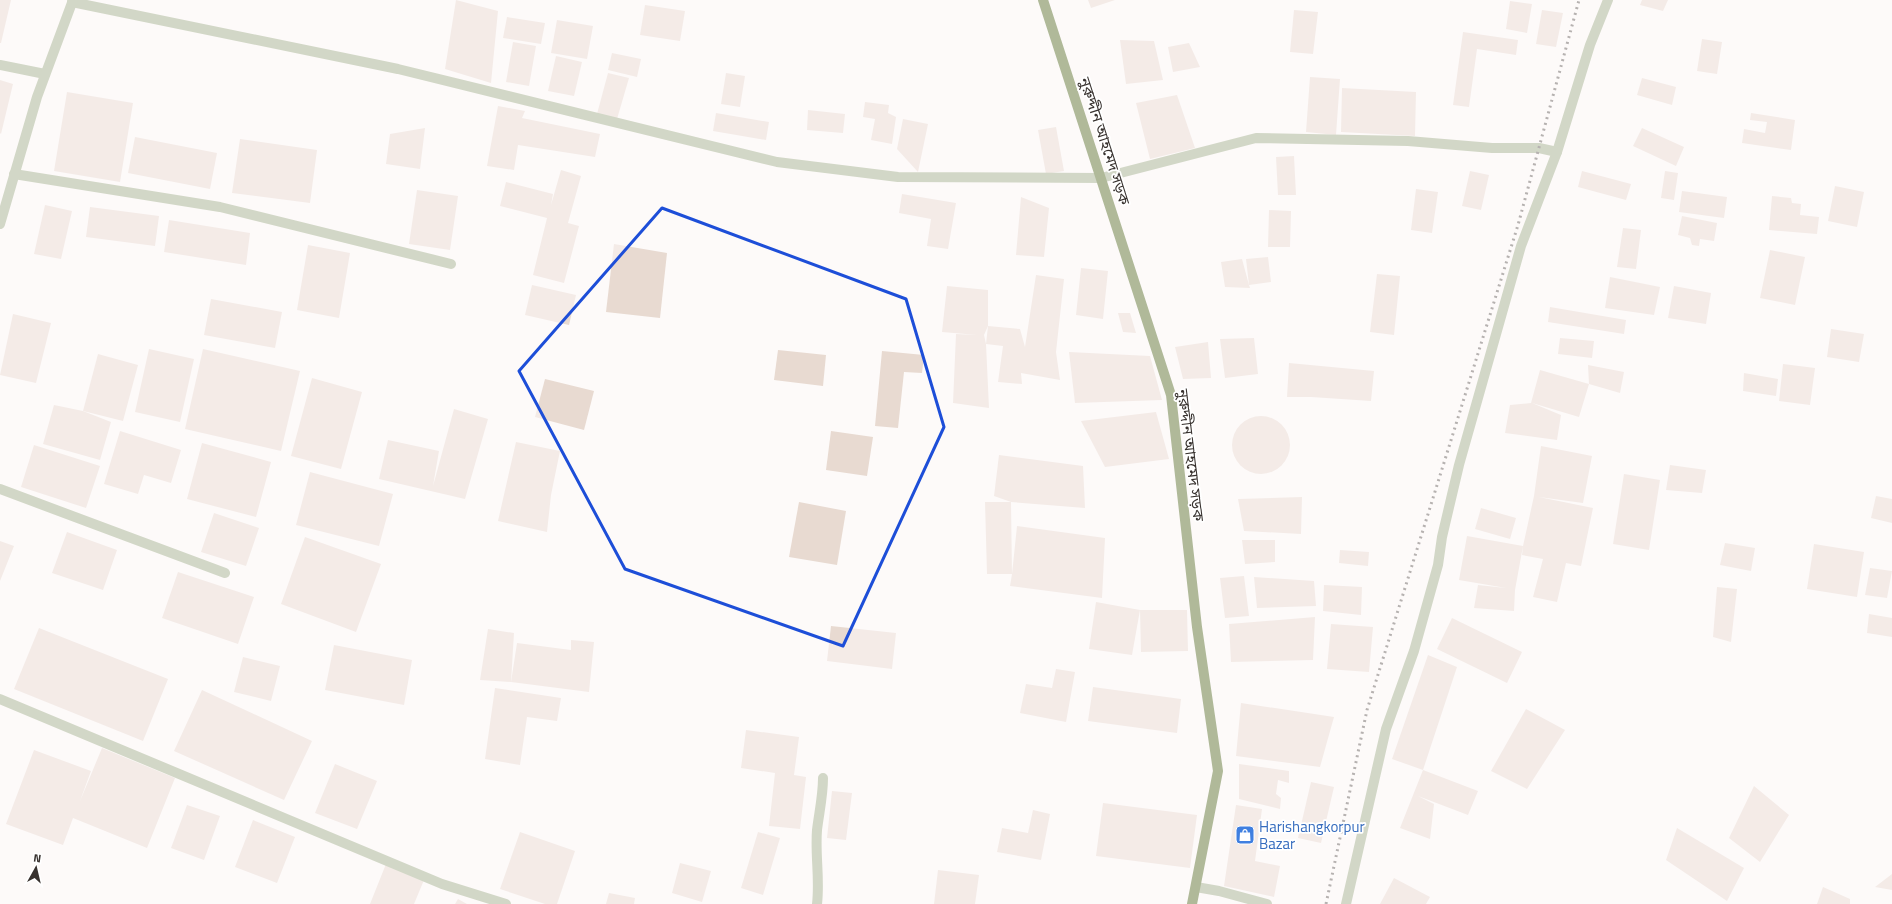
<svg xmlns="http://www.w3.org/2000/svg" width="1892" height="904" viewBox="0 0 1892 904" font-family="'Titillium Web','Noto Sans Bengali',sans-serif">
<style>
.building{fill:#e8dad1}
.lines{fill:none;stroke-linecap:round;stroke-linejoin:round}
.minor{stroke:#9eae89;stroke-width:10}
.major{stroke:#526c25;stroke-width:10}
.rail{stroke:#605b58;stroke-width:3;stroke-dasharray:2 4;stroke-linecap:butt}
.marked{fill:none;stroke:#1d4ed8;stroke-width:3;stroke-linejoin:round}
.labels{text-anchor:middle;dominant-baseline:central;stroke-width:3.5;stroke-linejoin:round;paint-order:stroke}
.street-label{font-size:15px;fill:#37312e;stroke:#fff}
.shop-label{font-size:15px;fill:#366cbe;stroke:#fff;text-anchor:start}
</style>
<rect width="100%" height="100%" fill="#fdfaf9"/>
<g class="building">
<path d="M0 0H11L1 43H0Z"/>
<path d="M456 0 498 11 491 83 445 69Z"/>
<path d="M1088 0H1115L1091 8Z"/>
<path d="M1642 0H1668L1663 11 1640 5Z"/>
<path d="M1510 1 1532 4 1527 33 1506 29Z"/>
<path d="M645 5 685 11 680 41 640 35Z"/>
<path d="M1294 10 1318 12 1313 54 1290 52Z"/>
<path d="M1542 10 1563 13 1556 47 1536 44Z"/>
<path d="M507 17 545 23 541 44 503 38Z"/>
<path d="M557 20 593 26 587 59 551 53Z"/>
<path d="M1463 32 1518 40 1516 55 1477 49 1469 107 1453 105Z"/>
<path d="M1702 39 1722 42 1717 74 1697 71Z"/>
<path d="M1120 40 1154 41 1163 80 1126 84Z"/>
<path d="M513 42 536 46 529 86 506 82Z"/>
<path d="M1189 43 1200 67 1173 72 1168 47Z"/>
<path d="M612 53 641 59 637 77 608 70Z"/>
<path d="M556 56 582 62 574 96 548 91Z"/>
<path d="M608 73 629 78 617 119 597 114Z"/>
<path d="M726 73 745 76 740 107 721 104Z"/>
<path d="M1310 77 1340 79 1336 135 1306 132Z"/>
<path d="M1642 78 1676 87 1672 105 1637 95Z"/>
<path d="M0 80 13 84 1 134 0 133Z"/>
<path d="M1342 88 1416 92 1415 136 1341 132Z"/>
<path d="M67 92 133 103 120 182 54 171Z"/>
<path d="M1177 95 1195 148 1150 159 1136 103Z"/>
<path d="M865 102 889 105 888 113 896 117 892 144 871 140 875 119 863 117Z"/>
<path d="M498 106 525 111 522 118 600 134 595 157 518 145 514 170 487 166Z"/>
<path d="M808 110 845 114 843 133 807 130Z"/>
<path d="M716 113 769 122 766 140 713 131Z"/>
<path d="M1751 113 1795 120 1791 150 1742 143 1744 129 1765 133 1767 122 1750 120Z"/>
<path d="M903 119 928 124 918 172 897 149Z"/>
<path d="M1056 127 1064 171 1046 174 1038 130Z"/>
<path d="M425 128 420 169 386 164 390 134Z"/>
<path d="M1642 128 1684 147 1676 166 1633 146Z"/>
<path d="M135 137 217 153 210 189 128 173Z"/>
<path d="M240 139 317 150 310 203 232 193Z"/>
<path d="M1294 156 1296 195H1278L1276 157Z"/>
<path d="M561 170 581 176 568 223 579 226 564 283 533 275 547 218 500 206 506 182 553 194 551 205Z"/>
<path d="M1470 171 1489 175 1481 210 1462 206Z"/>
<path d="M1582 171 1631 184 1626 200 1578 187Z"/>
<path d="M1665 171 1678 173 1674 200 1661 198Z"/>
<path d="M1835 186 1864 192 1857 227 1828 221Z"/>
<path d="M1416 189 1438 192 1432 233 1411 230Z"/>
<path d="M417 190 458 196 450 250 409 244Z"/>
<path d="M1682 191 1727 197 1724 218 1679 212Z"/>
<path d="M902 194 956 203 948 249 927 246 931 219 899 213Z"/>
<path d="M1772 196 1791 198 1792 203 1801 204 1800 215 1819 217 1817 234 1769 230Z"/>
<path d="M1021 197 1049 208 1044 257 1016 255Z"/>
<path d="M45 205 72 211 61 259 34 254Z"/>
<path d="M90 207 159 216 155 246 86 237Z"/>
<path d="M1269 210 1291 211 1290 247H1268Z"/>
<path d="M1682 216 1717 223 1714 241 1700 239 1699 246 1692 245 1690 238 1678 235Z"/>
<path d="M169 220 250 233 246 265 164 252Z"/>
<path d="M1623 228 1641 230 1636 269 1617 267Z"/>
<path d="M614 244 667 253 660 318 606 312Z"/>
<path d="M308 245 350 253 339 318 297 310Z"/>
<path d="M1770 250 1805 257 1795 305 1760 298Z"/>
<path d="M1268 257 1271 282 1249 285 1250 288 1225 287 1221 262 1242 259 1249 285 1246 259Z"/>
<path d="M1081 268 1108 271 1103 319 1076 315Z"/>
<path d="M1377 274 1400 276 1394 335 1370 332Z"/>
<path d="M1036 275 1064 279 1056 352 1060 380 1021 373 1022 384 998 382 1003 346 986 344 988 326 1020 329 1025 347Z"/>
<path d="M1610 277 1660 287 1654 315 1605 308Z"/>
<path d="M532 285 576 295 569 325 525 315Z"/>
<path d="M947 286 988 290V326L984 335 986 344 989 408 953 403 956 334 977 335 942 332Z"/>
<path d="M1674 286 1711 293 1706 324 1668 318Z"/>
<path d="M211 299 282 312 275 348 204 335Z"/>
<path d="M1550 307 1626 320 1624 334 1548 322Z"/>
<path d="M1118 313H1130L1136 333 1123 332Z"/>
<path d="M13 314 51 323 36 383 0 375Z"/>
<path d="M1831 329 1864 334 1859 362 1827 357Z"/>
<path d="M1254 338 1258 374 1225 378 1220 339Z"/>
<path d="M1560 338 1594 341 1592 358 1558 354Z"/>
<path d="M1208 342 1211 378 1183 379 1175 347Z"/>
<path d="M149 349 194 359 180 422 135 412Z"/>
<path d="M203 349 300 371 281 451 185 429Z"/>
<path d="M778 350 826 355 823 386 774 380Z"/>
<path d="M882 351 924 355 922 373 904 372 898 428 875 426Z"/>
<path d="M1069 352 1150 356 1162 400 1075 403Z"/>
<path d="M98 354 138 365 123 421 83 411Z"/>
<path d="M1289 363 1374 371 1371 401 1311 397H1287Z"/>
<path d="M1783 364 1815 368 1810 405 1779 401Z"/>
<path d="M1588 365 1624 372 1620 393 1589 384Z"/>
<path d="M1540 370 1589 384 1579 417 1532 403 1561 415 1557 440 1505 433 1510 405 1531 403Z"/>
<path d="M1744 373 1778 379 1776 396 1743 391Z"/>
<path d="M312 378 362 392 341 469 291 456Z"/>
<path d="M545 379 594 391 584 430 535 417Z"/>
<path d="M54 405 83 411 111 422 100 460 43 444Z"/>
<path d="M454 409 488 419 465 499 379 479 388 440 439 451 433 486Z"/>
<path d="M1156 412 1169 459 1105 467 1081 421Z"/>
<circle cx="1261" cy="445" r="29"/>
<path d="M120 431 181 450 171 483 144 475 138 494 104 484Z"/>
<path d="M831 431 873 437 867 476 826 470Z"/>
<path d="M516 442 560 451 551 495 547 532 498 521Z"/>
<path d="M202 443 271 462 256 517 187 499Z"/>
<path d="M34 445 100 466 86 508 21 487Z"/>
<path d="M1541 446 1592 456 1583 503 1539 497 1593 508 1581 566 1566 563 1557 602 1533 597 1543 559 1522 555 1523 546 1515 590 1514 611 1474 608 1478 585 1506 588 1459 580 1467 536 1523 546 1534 496Z"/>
<path d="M999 455 1083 466 1085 508 1011 502 994 496Z"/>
<path d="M1670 465 1706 470 1702 493 1666 490Z"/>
<path d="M310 472 393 494 379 546 296 525Z"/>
<path d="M1624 474 1660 480 1649 550 1613 544Z"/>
<path d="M1876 496 1892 499V523L1871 518Z"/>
<path d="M1302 497 1301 534 1244 531 1238 499Z"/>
<path d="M799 502 846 511 837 565 789 557Z"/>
<path d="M985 502H1011L1012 574 1017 526 1105 538 1102 598 1010 586 1012 574H987Z"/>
<path d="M1481 508 1516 518 1510 539 1475 529Z"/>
<path d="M214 513 259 528 246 566 201 552Z"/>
<path d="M67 532 117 550 103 590 52 573Z"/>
<path d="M305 537 381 564 356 632 281 604Z"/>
<path d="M1242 540H1275V562L1245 564Z"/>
<path d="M0 541 14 546 0 581Z"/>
<path d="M1725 543 1755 548 1751 571 1720 565Z"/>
<path d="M1814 544 1864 552 1857 597 1807 589Z"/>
<path d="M1340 550 1369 552 1368 566 1339 563Z"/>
<path d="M1870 568 1892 571 1887 598 1865 595Z"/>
<path d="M178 572 254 597 238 644 162 618Z"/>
<path d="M1244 576 1249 616 1225 618 1220 578Z"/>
<path d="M1254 577 1314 581 1316 606 1257 608Z"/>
<path d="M1324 585 1362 587 1361 615 1323 611Z"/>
<path d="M1717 587 1737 589 1731 642 1713 637Z"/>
<path d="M1096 602 1140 610 1132 655 1089 649Z"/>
<path d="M1140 610H1187L1188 651 1141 652Z"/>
<path d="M1869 614 1892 618V637L1867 633Z"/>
<path d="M1315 617 1313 660 1231 662 1229 624Z"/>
<path d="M1452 618 1522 652 1507 683 1437 649Z"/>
<path d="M1331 624 1373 627 1369 672 1327 669Z"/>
<path d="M831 626 896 633 892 669 827 661Z"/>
<path d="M39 628 168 679 143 741 14 689Z"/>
<path d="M488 629 514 633 511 682 480 680Z"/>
<path d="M571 640 594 642 589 692 511 682 517 643 571 650Z"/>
<path d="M334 645 412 660 404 705 325 690Z"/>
<path d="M1428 655 1457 667 1423 770 1392 759Z"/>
<path d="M243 657 280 666 271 701 234 692Z"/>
<path d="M1056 669 1075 672 1066 722 1020 713 1026 684 1052 688Z"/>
<path d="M1093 687 1181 699 1177 733 1088 721Z"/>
<path d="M495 688 561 698 557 721 527 717 520 765 485 759Z"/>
<path d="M202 690 312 741 284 800 174 751Z"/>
<path d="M1241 703 1334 717 1320 767 1236 756Z"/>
<path d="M1526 709 1565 730 1527 789 1491 771Z"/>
<path d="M746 730 799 737 794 775 806 777 800 829 769 826 775 773 741 768Z"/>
<path d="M102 748 175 778 147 848 73 818 63 845 6 824 34 750 91 771 80 801Z"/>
<path d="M335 764 377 781 357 829 315 813Z"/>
<path d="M1239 764 1289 771V783L1278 780 1276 794 1281 798 1280 809 1239 799Z"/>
<path d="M1423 770 1478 791 1468 815 1418 796 1434 804 1430 839 1400 828Z"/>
<path d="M1311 782 1334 787 1321 843 1298 838Z"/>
<path d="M1754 786 1789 815 1760 862 1729 838Z"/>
<path d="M832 791 852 793 846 840 827 838Z"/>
<path d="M1103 803 1197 815 1190 868 1096 856Z"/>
<path d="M187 805 220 816 204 860 171 848Z"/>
<path d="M1236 805 1262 809 1255 861 1280 866 1274 897 1224 886Z"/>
<path d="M1033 810 1050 814 1041 860 997 852 1002 828 1028 833Z"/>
<path d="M253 820 295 837 277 883 235 867Z"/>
<path d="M1677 828 1744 868 1727 901 1666 860Z"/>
<path d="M520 832 575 851 557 904H545L500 889Z"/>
<path d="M758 832 780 838 763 895 741 888Z"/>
<path d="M680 863 711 871 702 902 672 893Z"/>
<path d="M386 864 424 880 414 904H370Z"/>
<path d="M938 870 979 875 975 904H934Z"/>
<path d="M1892 874V890L1875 887Z"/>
<path d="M1394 878 1430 897 1426 904H1380Z"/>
<path d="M1823 887 1850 899V904H1817Z"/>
<path d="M609 893 635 898 634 904H606Z"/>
<path d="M458 899 467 904H455Z"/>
</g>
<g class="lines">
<g class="minor">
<path d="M72 2 398 69 777 162 898 177 1101 178 1256 138 1408 141 1492 148H1539L1557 152"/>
<path d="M0 65 45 74"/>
<path d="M14 174 220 207 451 264"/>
<path d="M0 224 37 97 73 0"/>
<path d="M0 489 225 573"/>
<path d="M0 699 442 884 506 904"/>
<path d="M1196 887 1219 891 1267 904"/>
<path d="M817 904C820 879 815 855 817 830 819 813 823 796 823 778"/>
<path d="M1346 904 1386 729 1414 651 1438 565 1442 537 1459 465 1521 246 1557 152 1590 45 1608 0"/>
</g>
<path class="major" d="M1043 0 1171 395 1197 627 1218 771 1192 904"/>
<path class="rail" d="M1326 904 1367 710 1518 225 1579 0"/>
</g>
<path d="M0 0H1892V904H0ZM662 208 906 299 944 427 843 646 625 569 519 371Z" fill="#fdfaf9" fill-opacity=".55" fill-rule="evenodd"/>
<path class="marked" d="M662 208 906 299 944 427 843 646 625 569 519 371Z"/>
<defs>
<g id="shop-square" transform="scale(1)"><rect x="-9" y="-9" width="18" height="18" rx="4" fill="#3f7fe0" stroke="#fff"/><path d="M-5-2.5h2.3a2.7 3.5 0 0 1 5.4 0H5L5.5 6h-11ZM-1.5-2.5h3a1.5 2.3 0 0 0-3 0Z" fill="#fff"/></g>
</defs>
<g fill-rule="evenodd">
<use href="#shop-square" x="1245" y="835"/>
</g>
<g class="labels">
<g class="street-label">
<text transform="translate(1105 141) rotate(72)">নুরুদ্দীন আহমেদ সড়ক</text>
<text transform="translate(1191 455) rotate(83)">নুরুদ্দীন আহমেদ সড়ক</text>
</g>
<g class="shop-label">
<text x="1259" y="826">Harishangkorpur<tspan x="1259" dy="17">Bazar</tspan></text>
</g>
</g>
<g transform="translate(36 868) rotate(8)" stroke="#ffffff" stroke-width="3" paint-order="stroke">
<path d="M0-3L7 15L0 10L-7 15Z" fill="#37312e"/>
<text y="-6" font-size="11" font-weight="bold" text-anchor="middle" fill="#37312e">N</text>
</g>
</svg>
